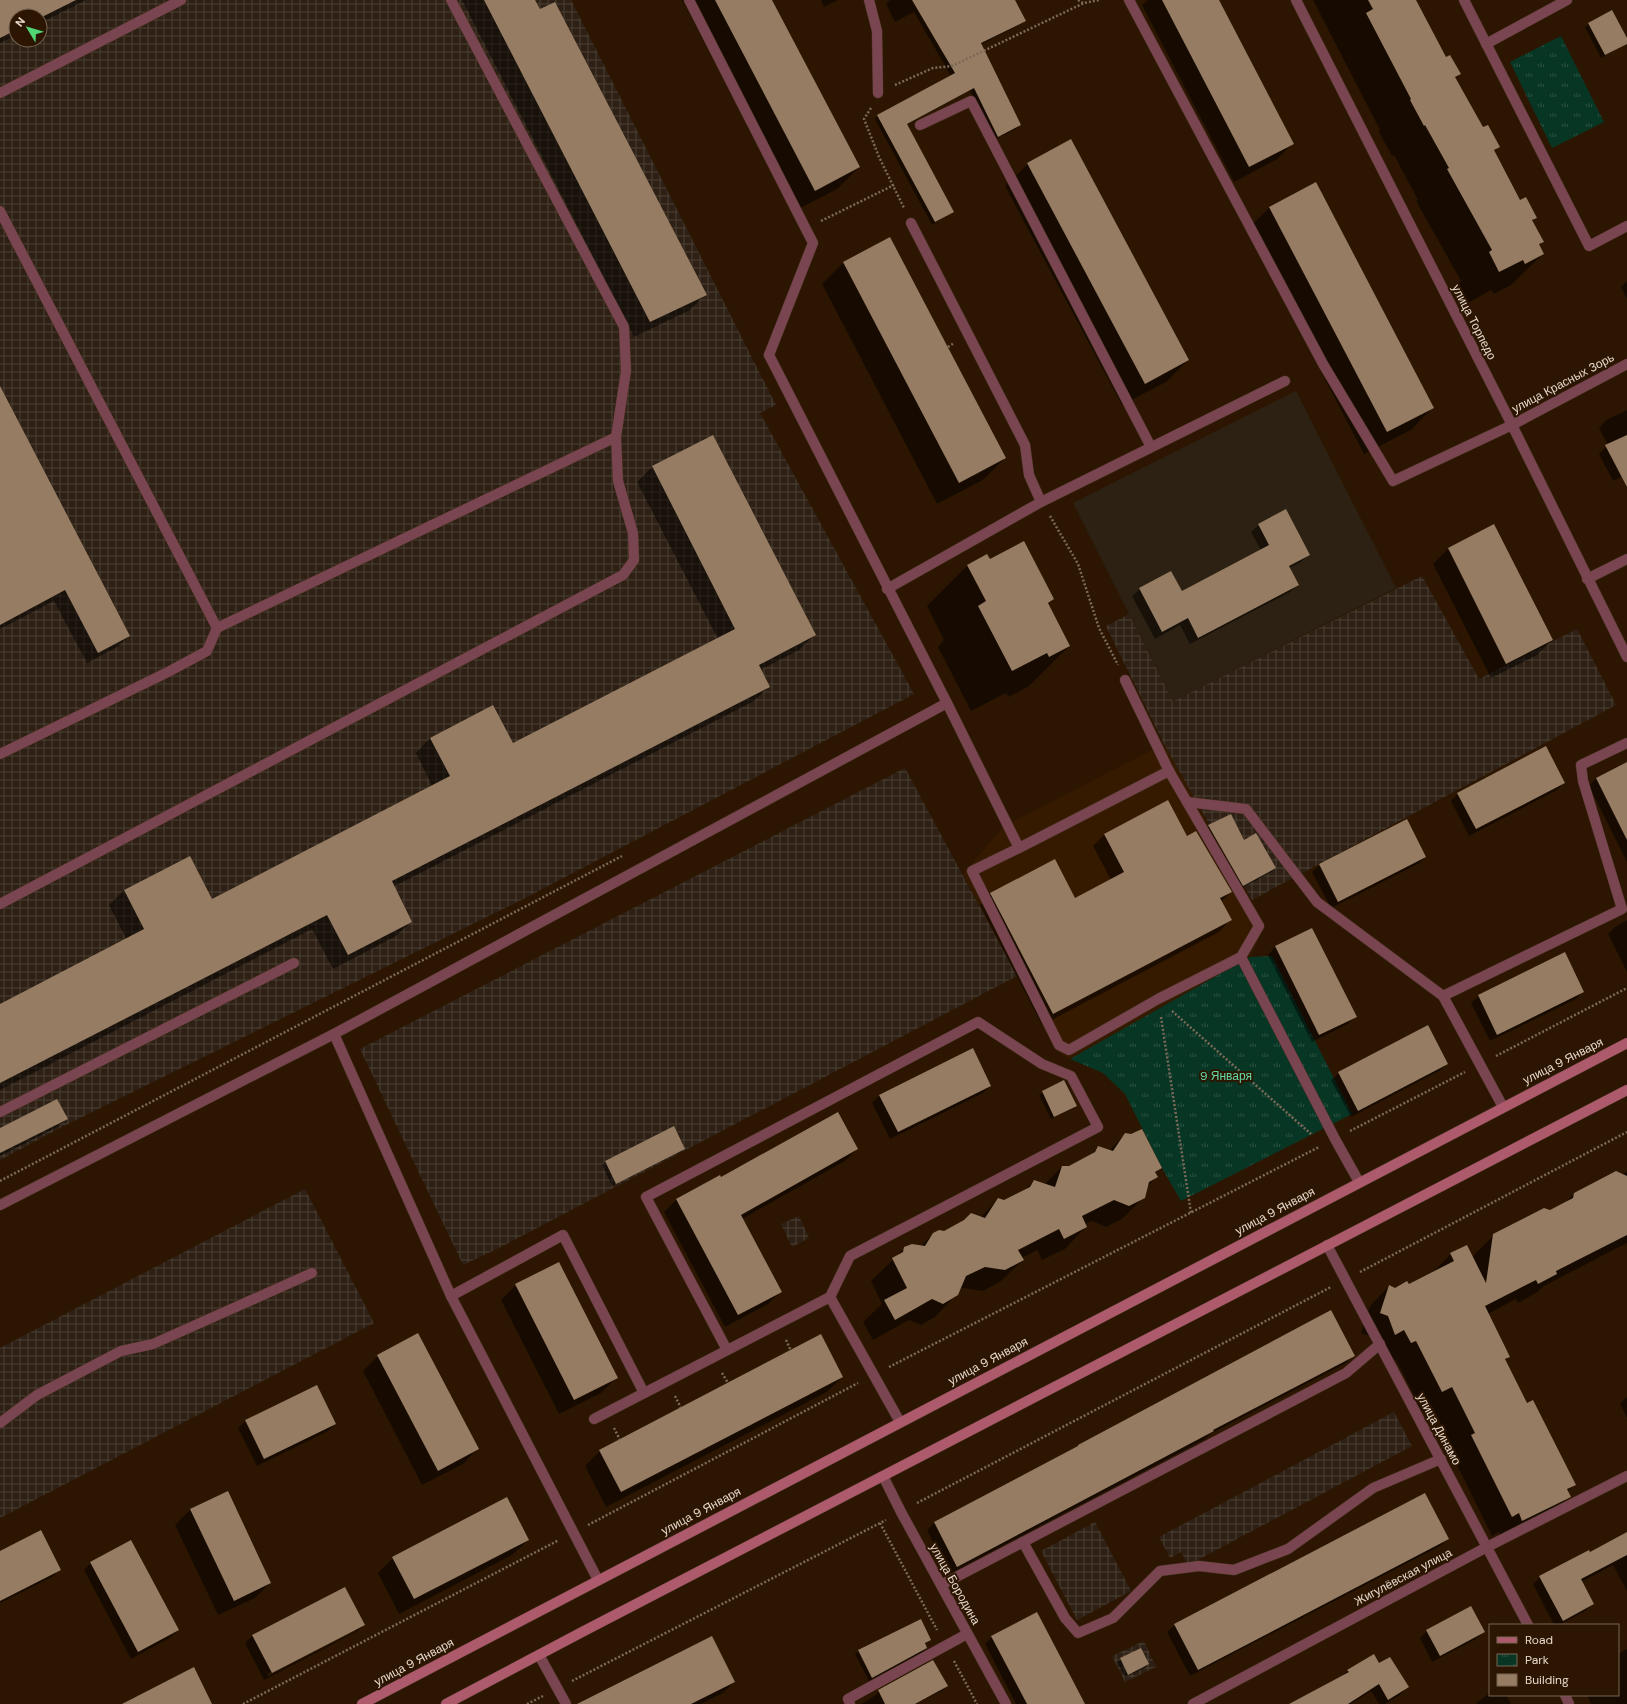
<svg xmlns="http://www.w3.org/2000/svg" width="1627" height="1704" viewBox="0 0 1627 1704" font-family="'DM Sans',sans-serif">
<style>
.built{fill:#351a00}
.industrial{fill:url(#industrial-grid);fill-rule:evenodd}
.education{fill:#2c2112}
.park{fill:url(#park-tufts)}
.shadow{fill:#0007;fill-rule:evenodd}
.building{fill:#957c62}
.lines{fill:none;stroke-linecap:round;stroke-linejoin:round}
.lane-casing{stroke:#46311e;stroke-width:11}
.street-casing{stroke:#46311e;stroke-width:11}
.secondary-casing{stroke:#46311e;stroke-width:11}
.path{stroke:#7c6958;stroke-width:2.5;stroke-dasharray:2 2;stroke-linecap:butt}
.lane{stroke:#794550;stroke-width:10}
.street{stroke:#794550;stroke-width:10}
.secondary{stroke:#ad5a6d;stroke-width:10}
.labels{text-anchor:middle;dominant-baseline:central;stroke-width:4;stroke-linejoin:round;paint-order:stroke}
.street-label{font-size:12px;fill:#e8d9cc;stroke:#2c1602}
.park-label{font-size:12px;fill:#62d8a7;stroke:#2c1602}
</style>
<defs>
<pattern id="industrial-grid" width="8" height="8" patternUnits="userSpaceOnUse"><rect width="8" height="8" fill="#2e2014"/><path d="M0 4h8M4 0v8" fill="none" stroke="#4c4035"/></pattern>
<pattern id="park-tufts" width="24" height="20" patternUnits="userSpaceOnUse"><rect width="24" height="20" fill="#083625"/><path d="M3 7l-1-3M5 7V3M7 7l1-3M15 17l-1-3M17 17v-4M19 17l1-3" fill="none" stroke="#2c5243"/></pattern>
</defs>
<rect width="100%" height="100%" fill="#2c1602"/>
<path class="built" d="M1164 744 1265 925 1250 957 1070 1059 1056 1051 963 874 1004 826Z"/>
<g class="industrial">
<path d="M0 0H571L776 405 760 413 914 694 527 897 60 1128 0 1160ZM16 16H40V40H16Z"/>
<path d="M1422 576 1479 679 1577 629 1616 705 1252 900 1164 744 1106 626 1129 614 1173 701Z"/>
<path d="M905 768 1017 976 497 1249 463 1265 360 1049Z"/>
<path d="M305 1189 374 1323 0 1518V1348Z"/>
<path d="M799 1216 809 1238 792 1247 781 1224Z"/>
<path d="M1394 1412 1412 1446 1188 1565 1181 1552 1170 1558 1159 1537Z"/>
<path d="M1095 1522 1131 1591 1077 1620 1041 1551Z"/>
<path d="M1144 1641 1156 1667 1125 1682 1112 1656Z"/>
</g>
<path class="education" d="M1296 391 1396 588 1173 701 1073 503Z"/>
<g class="park">
<path d="M1561 36 1604 122 1552 148 1510 62Z"/>
<path d="M1272 956 1352 1114 1181 1201 1162 1168 1125 1094 1103 1073 1070 1059 1250 957Z"/>
</g>
<g class="shadow">
<path d="M0 0H86L40 23V16H16V35L0 43Z"/>
<path d="M462 0H534L705 294 690 310 634 337Z"/>
<path d="M682 0H771L859 167 837 189 793 212Z"/>
<path d="M821 0H838L824 7Z"/>
<path d="M890 0H1013L1025 21 1021 24 980 45 1019 125 1016 129 994 140 970 90 906 125 952 212 932 225 875 119 878 115 951 76 914 12 895 22 886 4Z"/>
<path d="M1148 0H1218L1292 144 1277 159 1234 182 1142 5Z"/>
<path d="M1313 0H1415L1446 58 1460 74 1455 79 1482 129 1498 147 1494 151 1519 201 1536 217 1532 221 1543 241 1538 246 1543 254 1511 285 1494 294 1491 290 1468 303 1458 284 1461 281 1416 201 1418 200 1394 155 1392 156 1379 132 1380 130Z"/>
<path d="M1589 24 1627 40V43L1601 58 1585 27Z"/>
<path d="M1028 164 1188 360 1166 382 1122 405 1005 186Z"/>
<path d="M1316 184 1433 407 1411 430 1364 454 1247 230 1269 208Z"/>
<path d="M844 262 1005 458 983 480 937 504 822 284Z"/>
<path d="M1627 281V299L1621 287Z"/>
<path d="M0 388 129 636 117 647 87 663 54 601 0 629Z"/>
<path d="M1627 410V474L1613 481 1599 454 1608 445 1599 428 1606 420Z"/>
<path d="M712 436 814 635 799 650 760 670 768 687 754 701 393 887 411 922 396 936 333 969 312 929 0 1090V1005L127 940 109 905 124 890 189 857 211 900 432 786 416 753 430 738 513 745 718 639 637 482 652 467Z"/>
<path d="M1259 525 1309 554 1301 562 1289 568 1297 585 1290 592 1190 644 1180 625 1155 639 1132 596 1140 589 1181 593 1261 550 1251 532Z"/>
<path d="M1494 526 1552 640 1537 655 1491 678 1433 564 1448 549Z"/>
<path d="M987 555 989 560 1053 599 1048 605 1069 646 1029 686 1009 697 1006 693 971 711 938 647 944 640 927 606 967 566Z"/>
<path d="M1627 763V862L1589 786 1596 778Z"/>
<path d="M1564 783 1557 790 1469 836 1451 801 1458 793Z"/>
<path d="M1168 801 1187 837 1231 892 1221 902 1230 920 1219 932 1042 1025 980 905 991 894 1075 899 1111 880 1093 846 1104 835Z"/>
<path d="M1230 815 1244 841 1275 868 1271 872 1240 889 1205 829 1209 826Z"/>
<path d="M1425 857 1418 864 1331 908 1312 872 1320 865Z"/>
<path d="M1627 920V972L1608 934 1615 927Z"/>
<path d="M1312 929 1356 1016 1348 1024 1312 1042 1268 955 1275 947Z"/>
<path d="M1583 991 1576 999 1490 1041 1471 1003 1479 996Z"/>
<path d="M1447 1064 1439 1071 1351 1117 1331 1080 1339 1073Z"/>
<path d="M990 1086 983 1093 890 1139 872 1103 880 1095Z"/>
<path d="M1043 1092 1076 1106 1072 1109 1051 1119 1039 1095Z"/>
<path d="M66 1119 59 1126 0 1156V1129Z"/>
<path d="M673 1128 684 1149 680 1152 612 1186 602 1165 605 1162Z"/>
<path d="M1125 1134 1161 1168 1155 1174 1156 1177 1147 1187 1144 1197 1122 1219 1106 1227 1092 1221 1085 1224 1086 1227 1065 1249 1042 1260 1037 1250 1022 1258 1023 1260 1001 1281 983 1291 962 1288 935 1317 921 1325 909 1320 873 1340 863 1322 882 1304 871 1281 905 1248 921 1246 933 1234 944 1232 980 1218 998 1199 1004 1201 1023 1192 1034 1181 1045 1184 1062 1167H1069L1089 1157 1098 1147 1109 1151Z"/>
<path d="M857 1149 845 1161 742 1219 780 1292 768 1304 725 1327 664 1212 676 1200 720 1178Z"/>
<path d="M1627 1172V1243L1544 1286 1536 1293 1518 1303 1516 1299 1488 1314 1509 1357 1505 1361 1527 1405 1574 1485 1567 1492 1569 1496 1550 1516 1502 1540 1499 1532 1492 1536 1452 1455 1455 1452 1432 1406 1422 1411 1396 1360 1391 1362 1384 1349 1376 1354 1369 1336 1361 1333 1370 1306 1389 1286 1396 1289 1408 1285 1431 1274 1451 1254 1473 1259 1474 1255 1494 1235 1564 1204 1574 1194Z"/>
<path d="M516 1285 616 1378 601 1393 559 1414 501 1300Z"/>
<path d="M1354 1355 1346 1363 1210 1434 1205 1439 949 1574 927 1530 934 1523 1074 1450 1078 1446Z"/>
<path d="M378 1356 478 1448 463 1464 422 1485 363 1371Z"/>
<path d="M842 1377 827 1392 606 1507 585 1466 600 1451Z"/>
<path d="M1627 1397V1418L1620 1404Z"/>
<path d="M246 1421 335 1424 328 1431 257 1466 238 1428Z"/>
<path d="M227 1492 270 1583 255 1598 218 1615 175 1525 190 1510Z"/>
<path d="M1425 1495 1448 1539 1440 1546 1190 1676 1167 1632 1175 1625Z"/>
<path d="M1627 1533V1591L1613 1565 1581 1582 1593 1604 1585 1611 1559 1625H1554L1533 1584 1540 1577 1590 1553Z"/>
<path d="M528 1540 512 1555 399 1614 378 1573 393 1558Z"/>
<path d="M0 1552 59 1570 52 1577 0 1603Z"/>
<path d="M91 1563 178 1630 171 1637 131 1659 84 1570Z"/>
<path d="M364 1625 356 1632 264 1680 245 1643 253 1635ZM356 1629V1631L268 1676 267 1674Z"/>
<path d="M1427 1631 1484 1632 1476 1639 1432 1662 1420 1638Z"/>
<path d="M992 1637 1084 1704H1016L985 1644Z"/>
<path d="M930 1640 924 1645 926 1648 923 1652 869 1681 855 1654 859 1651Z"/>
<path d="M1627 1649V1704H1591L1587 1695H1618V1654Z"/>
<path d="M1121 1659 1148 1664 1145 1668 1125 1677 1117 1662Z"/>
<path d="M1379 1664 1407 1687 1400 1695 1385 1704H1379L1371 1691 1351 1704H1307L1348 1671Z"/>
<path d="M734 1682 723 1693 701 1704H589Z"/>
<path d="M946 1686 943 1690 916 1704H861L876 1695 879 1691Z"/>
<path d="M1490 1693V1695H1506L1511 1704H1475Z"/>
</g>
<g class="building">
<path d="M0 0H76L40 18V16H16V30L0 38Z"/>
<path d="M484 0H535L540 9 555 2 707 295 650 322Z"/>
<path d="M715 0H772L860 167 815 191Z"/>
<path d="M912 0H1015L1026 21 981 43 1021 125 998 137 974 88 907 124 954 212 935 222 877 115 955 73Z"/>
<path d="M1162 0H1219L1294 144 1249 167Z"/>
<path d="M1368 0H1416L1446 57 1450 55 1461 74 1455 77 1483 127 1488 125 1500 147 1494 150 1520 200 1526 197 1537 218 1532 220 1544 242 1539 244 1544 254 1525 264 1523 260 1499 272 1489 252 1492 250 1447 169 1449 168 1425 125 1424 126 1410 100 1411 99 1366 13 1373 9Z"/>
<path d="M1612 10 1627 38V44L1605 55 1588 23Z"/>
<path d="M1071 139 1189 360 1145 384 1027 163Z"/>
<path d="M1316 182 1434 408 1387 432 1269 207Z"/>
<path d="M890 237 1006 458 959 483 843 262Z"/>
<path d="M0 386 130 636 98 653 65 590 0 625Z"/>
<path d="M713 435 816 635 759 665 770 687 392 881 412 922 348 955 327 915 0 1083V1004L144 929 124 890 190 856 212 899 450 776 430 738 493 705 513 743 735 629 652 466Z"/>
<path d="M1627 435V487L1605 445Z"/>
<path d="M1286 509 1310 555 1289 566 1299 585 1198 638 1188 618 1162 632 1139 588 1171 571 1182 591 1269 545 1258 524Z"/>
<path d="M1494 524 1553 640 1506 664 1448 548Z"/>
<path d="M1024 541 1054 599 1048 603 1070 646 1049 657 1047 653 1012 671 978 606 986 601 967 565 987 554 990 559Z"/>
<path d="M1546 746 1565 783 1476 829 1457 793Z"/>
<path d="M1627 762V840L1596 778Z"/>
<path d="M1168 800 1187 836 1196 831 1232 892 1220 898 1232 920 1053 1014 990 893 1055 859 1075 898 1124 872 1104 834Z"/>
<path d="M1231 814 1244 840 1256 833 1276 868 1243 886 1208 825Z"/>
<path d="M1407 819 1426 857 1338 902 1319 864Z"/>
<path d="M1312 928 1357 1017 1319 1035 1275 946Z"/>
<path d="M1565 952 1584 992 1497 1035 1478 995Z"/>
<path d="M1428 1025 1448 1064 1358 1111 1338 1072Z"/>
<path d="M973 1048 991 1086 898 1132 879 1095Z"/>
<path d="M1064 1080 1077 1106 1054 1117 1042 1091Z"/>
<path d="M57 1099 68 1119 0 1153V1128Z"/>
<path d="M838 1112 858 1149 741 1215 782 1292 738 1315 676 1199 720 1175 721 1177Z"/>
<path d="M674 1126 685 1149 616 1184 605 1161Z"/>
<path d="M1142 1129 1162 1168 1155 1172 1158 1177 1149 1182 1145 1198 1129 1206 1114 1200 1082 1216 1087 1227 1064 1239 1059 1229 1018 1250 1024 1260 1005 1270 985 1267 966 1276 958 1295 943 1304 932 1299 895 1320 884 1300 907 1288 892 1258 903 1252 904 1247 912 1244 925 1246 933 1233 939 1230 944 1231 964 1220 971 1213 985 1218 998 1198 1004 1200 1030 1187 1034 1180 1055 1187 1062 1166H1069L1095 1152 1098 1146 1113 1151 1125 1133 1131 1134Z"/>
<path d="M1616 1171 1627 1176V1235L1556 1271 1557 1274 1538 1284 1536 1280 1485 1306 1510 1357 1505 1359 1527 1403 1533 1400 1576 1485 1567 1489 1571 1497 1522 1521 1519 1513 1512 1517 1471 1435 1475 1433 1452 1387 1442 1392 1416 1341 1411 1343 1404 1330 1395 1335 1388 1316 1380 1313 1389 1285 1395 1288 1407 1281 1409 1284 1454 1261 1450 1253 1467 1245 1486 1283 1493 1234 1544 1208 1550 1210 1573 1198 1574 1193Z"/>
<path d="M559 1262 618 1378 574 1400 515 1284Z"/>
<path d="M1331 1310 1355 1356 1213 1430 1214 1431 957 1567 934 1522 1078 1446V1445Z"/>
<path d="M418 1333 479 1449 438 1471 377 1355Z"/>
<path d="M821 1334 843 1377 621 1492 599 1450Z"/>
<path d="M317 1385 336 1424 264 1459 245 1420Z"/>
<path d="M228 1491 271 1583 234 1601 190 1509Z"/>
<path d="M1425 1493 1449 1539 1198 1670 1174 1624Z"/>
<path d="M507 1497 529 1540 414 1599 392 1557Z"/>
<path d="M41 1530 61 1570 0 1601V1551Z"/>
<path d="M1627 1532V1555L1581 1579 1594 1604 1563 1621 1539 1576 1589 1550 1590 1552Z"/>
<path d="M131 1540 179 1630 138 1652 90 1562Z"/>
<path d="M345 1587 365 1625 272 1673 252 1635Z"/>
<path d="M1471 1606 1485 1632 1440 1656 1426 1630Z"/>
<path d="M1037 1612 1085 1704H1027L991 1636Z"/>
<path d="M921 1619 931 1640 925 1643 927 1648 872 1678 858 1650Z"/>
<path d="M712 1636 735 1682 691 1704H577Z"/>
<path d="M1141 1648 1149 1664 1128 1675 1120 1658Z"/>
<path d="M1374 1654 1379 1663 1390 1657 1409 1687 1388 1700 1379 1684 1348 1704H1289L1349 1672 1347 1670Z"/>
<path d="M933 1660 948 1686 915 1704H885L878 1690Z"/>
<path d="M194 1667 212 1704H122Z"/>
</g>
<g class="lines">
<g class="lane-casing">
<g id="lane">
<path d="M689 0 813 243 769 355"/>
<path d="M869 0 877 31 878 93"/>
<path d="M1129 0 1323 364 1393 481 1512 425"/>
<path d="M1464 0 1589 246 1627 226"/>
<path d="M1486 44 1567 0"/>
<path d="M0 93 181 0"/>
<path d="M920 125 971 101 1151 447"/>
<path d="M0 211 217 628"/>
<path d="M911 223 1025 445 1029 475 1041 502"/>
<path d="M1587 579 1627 559"/>
<path d="M887 589 1041 502 1285 381"/>
<path d="M1125 680 1169 771"/>
<path d="M947 703 1019 848 1169 771 1259 926 1241 957 1158 999 1069 1050 1059 1045 972 871 1019 848"/>
<path d="M0 754 168 672 207 651 217 628 616 437"/>
<path d="M1187 802 1246 809 1317 902 1443 996"/>
<path d="M0 904 623 575 634 560 633 533 618 481 616 437 626 371 624 327 451 0"/>
<path d="M1241 957 1335 1139 1359 1182"/>
<path d="M1503 1107 1443 996 1622 909 1583 781 1581 765 1627 743"/>
<path d="M0 1112 294 963"/>
<path d="M451 1296 563 1235 644 1393"/>
<path d="M830 1297 900 1422"/>
<path d="M594 1419 830 1297 850 1256 1098 1127 1071 1076 1042 1064 978 1022 646 1197 727 1350"/>
<path d="M0 1423 37 1395 121 1351 153 1344 312 1273"/>
<path d="M1023 1542 1065 1618 1078 1633 1113 1618 1160 1571 1199 1566 1234 1570 1288 1549 1373 1488 1441 1459"/>
<path d="M941 1585 1346 1373 1380 1344"/>
<path d="M539 1655 566 1704"/>
<path d="M850 1704 848 1699 967 1634"/>
</g>
</g>
<g class="street-casing">
<g id="street">
<path d="M1296 0 1512 425 1627 657"/>
<path d="M1512 425 1627 364"/>
<path d="M334 1034 451 1296 598 1580"/>
<path d="M0 1205 334 1034 947 703 769 355"/>
<path d="M1327 1245 1528 1625"/>
<path d="M883 1476 901 1512 1006 1704"/>
<path d="M1565 1695 1569 1704"/>
<path d="M1193 1704 1487 1547 1627 1476"/>
</g>
</g>
<g class="secondary-casing">
<g id="secondary">
<path d="M362 1704 1627 1043"/>
<path d="M446 1704 584 1631 1627 1090"/>
</g>
</g>
<g class="path">
<path d="M1078 0 1083 3"/>
<path d="M895 85 933 68 952 66 1084 3 1099 0"/>
<path d="M871 108 864 119 879 157 904 208"/>
<path d="M821 221 894 185"/>
<path d="M948 347 954 343"/>
<path d="M1050 516 1078 564 1099 628 1118 665"/>
<path d="M1172 1011 1311 1134"/>
<path d="M1161 1017 1191 1213"/>
<path d="M1496 1056 1627 988"/>
<path d="M1350 1131 1465 1072"/>
<path d="M0 1181 622 856"/>
<path d="M1360 1272 1627 1132"/>
<path d="M786 1340 791 1351"/>
<path d="M889 1367 1319 1147"/>
<path d="M722 1373 728 1383"/>
<path d="M675 1396 681 1408"/>
<path d="M614 1428 620 1440"/>
<path d="M917 1503 1331 1287"/>
<path d="M880 1523 937 1630"/>
<path d="M588 1525 858 1383"/>
<path d="M954 1661 977 1704"/>
<path d="M572 1681 886 1520"/>
<path d="M243 1704 559 1540"/>
<path d="M527 1704 543 1696"/>
</g>
<use href="#lane" class="lane"/>
<use href="#street" class="street"/>
<use href="#secondary" class="secondary"/>
</g>
<g class="labels">
<g class="street-label">
<text transform="translate(1474 322) rotate(63)">улица Торпедо</text>
<text transform="translate(1563 383) rotate(-28)">улица Красных Зорь</text>
<text transform="translate(1563 1061) rotate(-27)">улица 9 Января</text>
<text transform="translate(1275 1211) rotate(-28)">улица 9 Января</text>
<text transform="translate(988 1361) rotate(-28)">улица 9 Января</text>
<text transform="translate(1439 1429) rotate(62)">улица Динамо</text>
<text transform="translate(701 1511) rotate(-28)">улица 9 Января</text>
<text transform="translate(1403 1577) rotate(-28)">Жигулёвская улица</text>
<text transform="translate(955 1584) rotate(61)">улица Бородина</text>
<text transform="translate(414 1662) rotate(-28)">улица 9 Января</text>
</g>
<g class="park-label">
<text x="1226" y="1076">9 Января</text>
</g>
</g>
<rect x="1489" y="1624" width="130" height="72" fill="#2c1602" stroke="#776453"/>
<rect x="1497" y="1637" width="20" height="6" fill="#ad5a6d" stroke="#776453"/>
<text x="1525" y="1644" font-size="12" fill="#e8d9cc">Road</text>
<rect x="1497" y="1654" width="20" height="12" fill="url(#park-tufts)" stroke="#776453"/>
<text x="1525" y="1664" font-size="12" fill="#e8d9cc">Park</text>
<rect x="1497" y="1674" width="20" height="12" fill="#957c62" stroke="#776453"/>
<text x="1525" y="1684" font-size="12" fill="#e8d9cc">Building</text>
<g transform="translate(28 28) rotate(308)"><circle r="19" fill="#2c1602" stroke="#776453"/>
<path d="M0-3L7 15L0 10L-7 15Z" fill="#51d674"/>
<text y="-6" font-size="11" font-weight="bold" text-anchor="middle" fill="#e8d9cc">N</text>
</g>
</svg>
